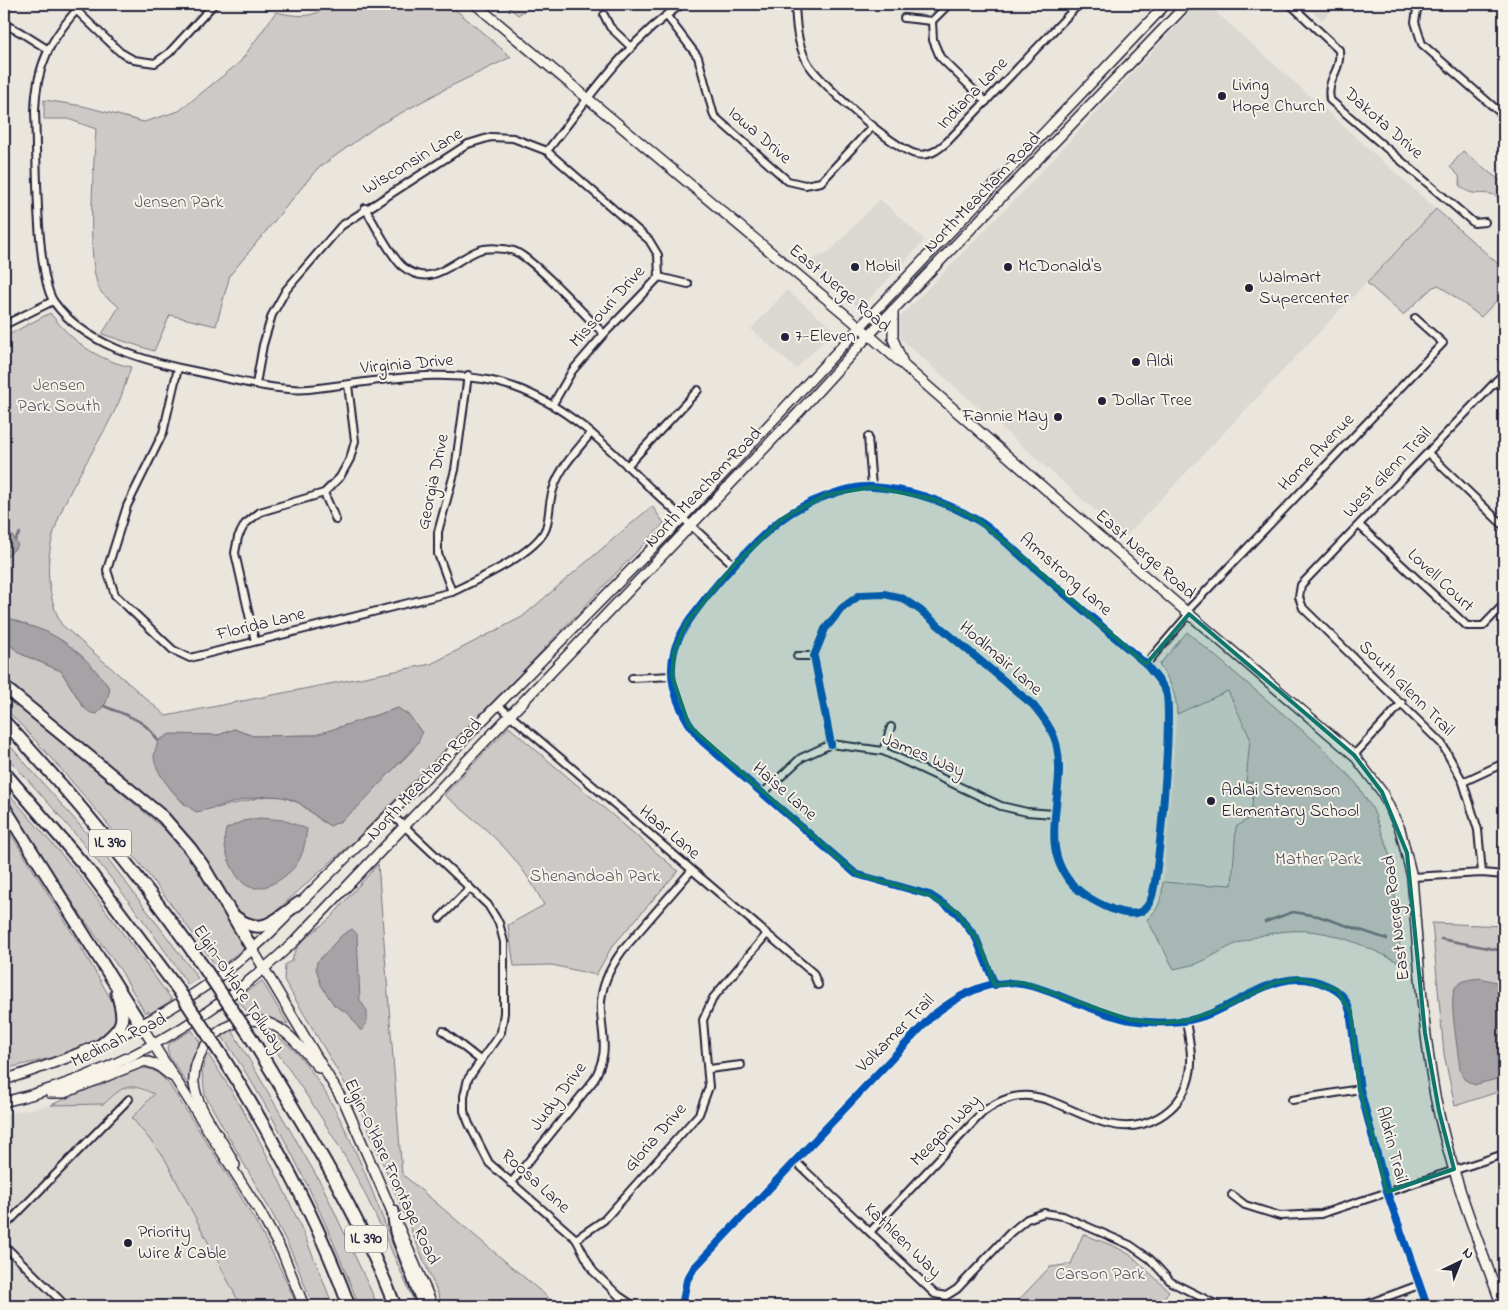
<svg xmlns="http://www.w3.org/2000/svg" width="1508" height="1310" viewBox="0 0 1508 1310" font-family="'Indie Flower',sans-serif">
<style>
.built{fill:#dbd8d2}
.green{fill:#cdc9c6;stroke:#787680;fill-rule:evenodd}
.water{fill:#a6a3a6;stroke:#716f7b}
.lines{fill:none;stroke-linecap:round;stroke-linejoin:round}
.stream{stroke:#716f7b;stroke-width:2.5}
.minor-casing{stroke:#22223b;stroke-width:10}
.secondary-casing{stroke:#22223b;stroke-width:12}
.motorway-casing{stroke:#22223b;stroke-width:15}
.minor{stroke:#f7f3e8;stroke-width:6}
.secondary{stroke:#f7f3e8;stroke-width:9}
.motorway{stroke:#f7f3e8;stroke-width:11}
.motorway-bridge-casing{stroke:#22223b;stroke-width:15;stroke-linecap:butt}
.motorway-bridge{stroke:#f7f3e8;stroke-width:11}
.cycleway-casing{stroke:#f7f3e8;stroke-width:11}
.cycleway{stroke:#0057b8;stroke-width:8}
.marked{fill:#0f766e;fill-opacity:0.2;stroke:#0f766e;stroke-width:4;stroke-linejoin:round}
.poi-dot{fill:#22223b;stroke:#f7f3e8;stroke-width:2}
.labels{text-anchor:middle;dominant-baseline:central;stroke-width:4;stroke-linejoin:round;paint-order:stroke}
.shield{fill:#f7f3e8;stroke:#62616f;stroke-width:1}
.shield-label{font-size:16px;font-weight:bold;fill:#22223b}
.poi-label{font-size:18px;fill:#22223b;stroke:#f7f3e8;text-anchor:start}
.street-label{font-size:18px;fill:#22223b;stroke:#f7f3e8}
.park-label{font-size:18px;fill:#555465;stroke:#f7f3e8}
</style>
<rect width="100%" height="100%" fill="#eae6de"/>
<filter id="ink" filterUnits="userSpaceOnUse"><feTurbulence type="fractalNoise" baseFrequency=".02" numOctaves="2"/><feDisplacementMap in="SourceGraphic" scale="10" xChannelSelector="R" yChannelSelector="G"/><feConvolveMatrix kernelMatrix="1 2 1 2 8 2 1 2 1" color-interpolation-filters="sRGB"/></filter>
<g filter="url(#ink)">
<g class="built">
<path d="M1196 4H1207L1436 209 1125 537 901 339 899 318 1028 186Z"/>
<path d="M1304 4H1338L1322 20Z"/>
<path d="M880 199 925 240 860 309 806 262 828 253Z"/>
<path d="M787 290 834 330 796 369 751 329Z"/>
<path d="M1227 691 1250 738 1246 782 1254 783 1251 817 1232 885 1216 884 1213 886 1163 882 1177 714Z"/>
<path d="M129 1085 154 1095 132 1118 164 1157 241 1306H4V1114L51 1105 104 1104 121 1088Z"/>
</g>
<g class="green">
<path d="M328 4H449L511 57 447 88 377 126 317 169 230 275 216 326 170 315 154 351 102 334 119 307C114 302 106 298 101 292 85 270 94 160 96 129L68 119H44V100L83 106 144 122 179 111 240 62 276 12C294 16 315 20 328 4Z"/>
<path d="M504 4H534L518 15Z"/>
<path d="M1463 151 1504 184V201C1487 186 1476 201 1460 186L1459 176 1450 167Z"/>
<path d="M1436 209 1504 269V293L1481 317 1439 285 1433 287 1403 315 1367 283Z"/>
<path d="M50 313C72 341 95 359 131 367 126 380 123 394 117 406 83 478 22 540 61 624L166 716 431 664 522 617 652 506 664 523 519 675 353 842 274 913 259 921 245 918 238 911 199 850 176 822 4 679V640L21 654 61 671 84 708 110 689C87 658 69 642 32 627 23 623 13 621 4 615V560L18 545 6 538 4 541V337ZM398 708 410 717 422 733 412 751 341 821 323 822 299 803 283 797 266 796 217 808 185 805 173 792 159 770 158 741 170 735H219L234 729 253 736 316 735Z"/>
<path d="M1187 632 1323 748 1356 783 1373 810 1387 846 1392 866 1399 937 1401 942H1399L1402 964C1344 935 1305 918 1241 942 1225 947 1212 958 1196 964 1189 966 1181 967 1174 969L1147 919C1160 909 1162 898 1163 882L1213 886 1215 884 1232 885 1236 827 1251 817 1254 783 1246 782 1250 738 1228 691 1177 714C1177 696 1170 679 1159 665Z"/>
<path d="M4 693 170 834 202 876 245 946 244 948 218 969C153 876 82 789 4 707Z"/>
<path d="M509 727 678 871 611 948 596 975 552 965 514 966 508 925 544 905C518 854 488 830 444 795Z"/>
<path d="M4 739 99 847 198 978 188 985C134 902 71 826 4 754Z"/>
<path d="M4 788 81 877 172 1000 150 1014 148 1011 145 1013 121 971 81 915 4 798Z"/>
<path d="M4 823 78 942 112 1001 116 1016 112 1027 96 1040 51 1058 4 1069Z"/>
<path d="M378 864 402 1174 558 1306H443L360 1109 284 980 285 965 292 960C296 939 321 929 334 914 348 897 363 881 378 864Z"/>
<path d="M1432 923 1504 926V1090L1455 1106 1444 1054Z"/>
<path d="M262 981 288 1024 250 1016 237 998Z"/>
<path d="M259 1027C325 1049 371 1190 395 1250 403 1269 412 1287 419 1306H416C393 1255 372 1203 344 1155 318 1110 289 1069 259 1027Z"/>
<path d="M192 1030 200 1042 190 1065V1088L169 1056 167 1047 170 1043Z"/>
<path d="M232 1030 323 1187 378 1306H359C323 1211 279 1120 222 1036Z"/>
<path d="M207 1053C258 1127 301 1222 333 1306H313L292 1253 274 1217 205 1095 202 1071Z"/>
<path d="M144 1068C156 1069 161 1076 169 1084 215 1156 265 1227 297 1306H241L164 1157 132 1118 154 1094C128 1082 124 1085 104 1104L51 1105 135 1069Z"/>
<path d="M1083 1234 1116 1247 1132 1256 1169 1291 1158 1306H1013L1050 1267 1071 1264Z"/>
</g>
<g class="water">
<path d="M12 535 18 545 4 560V541Z"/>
<path d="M4 615C17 623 33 626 47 632 74 645 93 665 110 689L106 703 97 714 91 713 84 708 61 671 21 654 4 640Z"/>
<path d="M398 708 410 716 422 733 418 743 359 806 341 821 330 826C318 820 310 809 299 803 268 785 227 807 196 812 180 802 156 776 154 757 154 752 157 746 158 741L170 734 219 735 234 729 253 736 315 735Z"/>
<path d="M260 818 284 820 307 829C305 842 304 854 296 865 286 878 261 895 246 885 238 880 234 871 230 863 225 851 223 842 226 829L243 821Z"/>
<path d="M352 929 357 934 360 1000 367 1011V1021L363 1030H360L349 1014 334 1005 321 985 316 968 317 962 342 935Z"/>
<path d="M1480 978 1504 984V1077L1474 1085 1464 1079 1460 1071C1459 1055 1448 999 1455 988 1460 980 1471 979 1480 978Z"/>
</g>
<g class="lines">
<g class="stream">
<path d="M15 540 20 533"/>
<path d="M104 706C124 715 146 719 158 741"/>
<path d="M1265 922 1293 912 1318 916 1387 939"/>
<path d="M1441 939 1504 951"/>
</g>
<g class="minor-casing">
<g id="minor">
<path d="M82 4C51 38 36 64 35 111 37 150 35 275 54 302 84 344 142 360 189 370 224 377 274 392 309 389 377 382 447 364 514 387 568 406 609 448 649 487 677 513 706 539 734 565"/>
<path d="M795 4C796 24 797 42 806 60 815 80 895 150 916 154 929 157 938 150 947 142L1079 4"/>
<path d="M949 4 932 21 933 40 940 57 986 102"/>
<path d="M1290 4 1339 50C1342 72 1326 77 1330 100L1474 223 1485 222"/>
<path d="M1421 4 1417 10 1415 22 1422 44 1504 116"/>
<path d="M76 10 120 52 134 60 155 63 169 53 214 4"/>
<path d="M604 15 610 27 631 47"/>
<path d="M666 15 698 57 714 116 788 181 805 185 821 182 873 126"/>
<path d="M904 18 932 21"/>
<path d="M4 24 20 32 47 49"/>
<path d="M547 151C588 99 627 41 682 4"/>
<path d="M365 208C374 223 391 256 402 266 431 290 451 262 477 251 487 247 504 248 514 251 533 258 587 317 604 334"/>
<path d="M659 277 688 284"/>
<path d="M4 325 53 301"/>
<path d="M178 368 163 433 127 506 107 570 115 595 173 650 190 658 452 592C475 581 537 553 546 528 549 519 549 507 551 498 556 471 574 454 591 433"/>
<path d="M1496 381 1504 389"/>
<path d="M256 384 263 345 272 315 286 290 341 226 468 144 491 137 513 138 547 151 649 240 658 255 659 277 604 334 572 371 553 404"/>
<path d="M868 437 872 487"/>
<path d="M1428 453 1504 526"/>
<path d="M627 466 698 390"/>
<path d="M324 493 336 520"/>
<path d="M1359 525 1467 626H1483L1504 604"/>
<path d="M452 592 438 554V532L455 470 468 375"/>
<path d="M1186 612 1443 343 1415 318"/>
<path d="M255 641 235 553 238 537 245 524 260 512 324 493 340 477 350 459 355 441 348 385"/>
<path d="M797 656H814"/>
<path d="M1146 664 1189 614"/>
<path d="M632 678 672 676"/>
<path d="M498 705 813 973 818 985"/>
<path d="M831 744 814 656 825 629 842 608 860 595 884 594 902 598 920 610 1033 705C1043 717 1054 731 1057 747 1067 794 1035 846 1074 886 1086 898 1125 921 1142 911 1145 909 1149 904 1151 899 1159 881 1173 709 1166 692 1162 682 1152 673 1146 664 1107 631 1068 597 1029 563 1012 549 995 530 977 520 946 502 910 489 873 487 847 485 803 503 782 519 753 541 681 618 674 652 666 685 682 718 703 742L856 874 930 895 957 913 976 938 995 985"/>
<path d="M883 751 891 727"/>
<path d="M1354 755 1402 703"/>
<path d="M1463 782 1504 763"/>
<path d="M763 793 801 758 831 744 883 751 1001 806 1027 812 1054 814"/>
<path d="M389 814 401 823 488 905 499 923 504 942V1013L501 1032 468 1079 464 1096V1111L469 1124 489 1163 576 1239 593 1271 619 1296 634 1306"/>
<path d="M1482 873 1478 830 1463 782 1442 744 1303 608 1299 597 1301 585 1504 373"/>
<path d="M1412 877 1482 873 1504 875"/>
<path d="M440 918 470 888"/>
<path d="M443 1031 480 1060"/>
<path d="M709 1069 741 1065"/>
<path d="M1292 1100 1360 1089"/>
<path d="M795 1161 935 1294 946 1296 957 1289 1010 1233 1027 1219 1044 1213 1063 1216 1130 1245 1150 1259 1171 1282 1219 1306"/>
<path d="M511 1183 594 1080C609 1050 603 1044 601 1012 599 989 609 969 622 951L691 871"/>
<path d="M1232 1195 1245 1205 1280 1216 1321 1214 1504 1154"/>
<path d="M4 1227 129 1099"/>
<path d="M870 1232 982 1113C1032 1074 1060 1112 1109 1124 1144 1133 1180 1112 1189 1078 1194 1060 1189 1039 1186 1021"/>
<path d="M576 1239 604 1220 699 1114 709 1087 703 1020 713 998 766 935"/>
<path d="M4 1245 66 1306"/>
<path d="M682 1306 687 1280 694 1268 932 1016C1016 948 1048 1003 1130 1020 1148 1023 1166 1023 1183 1021 1232 1016 1274 961 1326 985 1340 991 1346 997 1350 1012L1360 1089 1387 1192 1427 1306"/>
<path d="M1362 1306 1419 1285"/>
</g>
</g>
<g class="secondary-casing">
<g id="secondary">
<path d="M475 4 860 327 1147 578 1354 755 1382 792 1400 829 1412 877C1418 950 1422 1024 1435 1096 1449 1168 1477 1238 1502 1306"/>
<path d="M893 310V339L903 363"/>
<path d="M295 908 407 797 682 518 860 327 1166 4"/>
<path d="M253 950 346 1106 433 1306"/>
<path d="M141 1025 260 1212 283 1254 304 1306"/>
<path d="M4 1080C111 1046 207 1000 286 917"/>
<path d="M50 1093H64L145 1061 157 1065 171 1076"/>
<path d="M4 1102C116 1075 211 1020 295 941L799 412 869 335 1187 4"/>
<path d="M235 1165C224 1140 196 1109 194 1083 192 1046 230 1010 268 1023 289 1030 304 1052 319 1068"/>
</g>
</g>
<g class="motorway-casing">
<g id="motorway">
<path d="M4 687 163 817 190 848 203 866 253 950"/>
<path d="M4 721C77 800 146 883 207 972"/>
<path d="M4 772 89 871 179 991"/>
<path d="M4 807 141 1025"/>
<path d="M234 916C262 938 275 920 299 903"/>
<path d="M250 1036C303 1123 358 1211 395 1306"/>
<path d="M101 1045C124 1027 126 1021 117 993"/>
<path d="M222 1056C272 1135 317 1218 349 1306"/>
<path d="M393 1211 396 1232 424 1306"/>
</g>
</g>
<use href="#minor" class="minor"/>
<use href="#secondary" class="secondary"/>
<use href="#motorway" class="motorway"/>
<g class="motorway-bridge-casing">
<g id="motorway-bridge">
<path d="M207 972 250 1036"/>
<path d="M179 991 222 1056"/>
</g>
</g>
<use href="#motorway-bridge" class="motorway-bridge"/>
<g class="cycleway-casing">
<g id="cycleway">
<path d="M831 744 814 656 825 629 842 608 860 595 884 594 902 598 920 610 1033 705C1043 717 1054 731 1057 747 1067 794 1035 846 1074 886 1086 898 1125 921 1142 911 1145 909 1149 904 1151 899 1159 881 1173 709 1166 692 1162 682 1152 673 1146 664 1107 631 1068 597 1029 563 1012 549 995 530 977 520 946 502 910 489 873 487 847 485 803 503 782 519 753 541 681 618 674 652 666 685 682 718 703 742L856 874 930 895 957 913 976 938 995 985"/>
<path d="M682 1306 687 1280 694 1268 932 1016C1016 948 1048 1003 1130 1020 1148 1023 1166 1023 1183 1021 1232 1016 1274 961 1326 985 1340 991 1346 997 1350 1012L1360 1089 1387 1192 1427 1306"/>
</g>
</g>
<use href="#cycleway" class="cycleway"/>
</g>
</g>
<path class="marked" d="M872 487 934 499 979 520 1146 664 1189 614 1354 755 1382 792 1407 853 1425 1033 1439 1111 1454 1169 1387 1192 1360 1089 1350 1012 1337 990 1298 979 1274 983 1210 1013 1186 1021 1158 1023 1130 1020 1023 983 995 985 976 938 957 913 930 895 856 874 689 726 672 676 674 652 686 623 734 565 782 519 825 495Z"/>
<g class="poi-dot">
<circle cx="1222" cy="96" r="5"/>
<circle cx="855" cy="267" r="5"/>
<circle cx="1008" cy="267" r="5"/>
<circle cx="1249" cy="288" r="5"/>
<circle cx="785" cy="337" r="5"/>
<circle cx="1136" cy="362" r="5"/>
<circle cx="1102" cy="401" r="5"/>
<circle cx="1058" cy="417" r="5"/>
<circle cx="1211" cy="801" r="5"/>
<circle cx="128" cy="1243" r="5"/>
</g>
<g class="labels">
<g class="shield">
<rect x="89" y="829.5" width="42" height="27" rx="4"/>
<rect x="345" y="1225.5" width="42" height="27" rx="4"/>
</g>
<g class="shield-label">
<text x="110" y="843">IL 390</text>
<text x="366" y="1239">IL 390</text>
</g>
<g class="poi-label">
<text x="1232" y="86">Living<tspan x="1232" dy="21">Hope Church</tspan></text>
<text x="865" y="267">Mobil</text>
<text x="1018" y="267">McDonald's</text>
<text x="1259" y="278">Walmart<tspan x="1259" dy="21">Supercenter</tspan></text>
<text x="795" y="337">7-Eleven</text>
<text x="1146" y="362">Aldi</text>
<text x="1112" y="401">Dollar Tree</text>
<text x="1048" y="417" text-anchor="end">Fannie May</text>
<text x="1221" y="791">Adlai Stevenson<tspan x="1221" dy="21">Elementary School</tspan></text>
<text x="138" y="1233">Priority<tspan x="138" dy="21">Wire &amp; Cable</tspan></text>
</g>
<g class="street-label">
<text transform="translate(973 94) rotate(-46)">Indiana Lane</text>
<text transform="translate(1383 124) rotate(41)">Dakota Drive</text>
<text transform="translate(759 136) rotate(41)">Iowa Drive</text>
<text transform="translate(413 162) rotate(-31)">Wisconsin Lane</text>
<text transform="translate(983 193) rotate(-46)">North Meacham Road</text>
<text transform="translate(839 289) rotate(40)">East Nerge Road</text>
<text transform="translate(608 307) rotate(-48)">Missouri Drive</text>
<text transform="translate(407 365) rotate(-5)">Virginia Drive</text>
<text transform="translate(1317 453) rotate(-46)">Home Avenue</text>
<text transform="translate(1388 473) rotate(-46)">West Glenn Trail</text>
<text transform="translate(434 482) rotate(-78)">Georgia Drive</text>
<text transform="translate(704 488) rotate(-46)">North Meacham Road</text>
<text transform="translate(1145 555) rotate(41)">East Nerge Road</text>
<text transform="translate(1065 575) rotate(41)">Armstrong Lane</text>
<text transform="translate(1440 581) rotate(43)">Lovell Court</text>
<text transform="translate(261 625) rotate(-14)">Florida Lane</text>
<text transform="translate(1000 659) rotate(41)">Hodlmair Lane</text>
<text transform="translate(1406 689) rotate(45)">South Glenn Trail</text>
<text transform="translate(923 756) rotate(23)">James Way</text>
<text transform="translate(425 780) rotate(-47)">North Meacham Road</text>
<text transform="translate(784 792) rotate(41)">Haise Lane</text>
<text transform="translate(669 833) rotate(40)">Haar Lane</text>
<text transform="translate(1397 918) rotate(-97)">East Nerge Road</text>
<text transform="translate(238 989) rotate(56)">Elgin-O'Hare Tollway</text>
<text transform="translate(896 1034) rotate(-45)">Volkamer Trail</text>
<text transform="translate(119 1041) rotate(-26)">Medinah Road</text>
<text transform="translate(559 1097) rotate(-53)">Judy Drive</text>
<text transform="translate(946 1131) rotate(-46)">Meegan Way</text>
<text transform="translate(656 1138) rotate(-49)">Gloria Drive</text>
<text transform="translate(1391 1145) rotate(75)">Aldrin Trail</text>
<text transform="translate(391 1172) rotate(65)">Elgin-O'Hare Frontage Road</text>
<text transform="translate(535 1182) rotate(42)">Roosa Lane</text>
<text transform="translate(902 1241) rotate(44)">Kathleen Way</text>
</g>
<g class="park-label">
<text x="179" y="203">Jensen Park</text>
<text x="59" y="386">Jensen<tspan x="59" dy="21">Park South</tspan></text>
<text x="1318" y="860">Mather Park</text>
<text x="595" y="877">Shenandoah Park</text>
<text x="1100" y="1275">Carson Park</text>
</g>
</g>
<rect width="1508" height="1310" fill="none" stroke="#f7f3e8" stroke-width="20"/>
<rect x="10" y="10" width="1488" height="1290" fill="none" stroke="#22223b" stroke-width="2" filter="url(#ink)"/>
<g transform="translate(1460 1262) rotate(43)" stroke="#f7f3e8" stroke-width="4" paint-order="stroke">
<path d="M0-4L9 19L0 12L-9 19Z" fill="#22223b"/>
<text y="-8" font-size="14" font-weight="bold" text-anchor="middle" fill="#22223b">N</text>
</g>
</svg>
